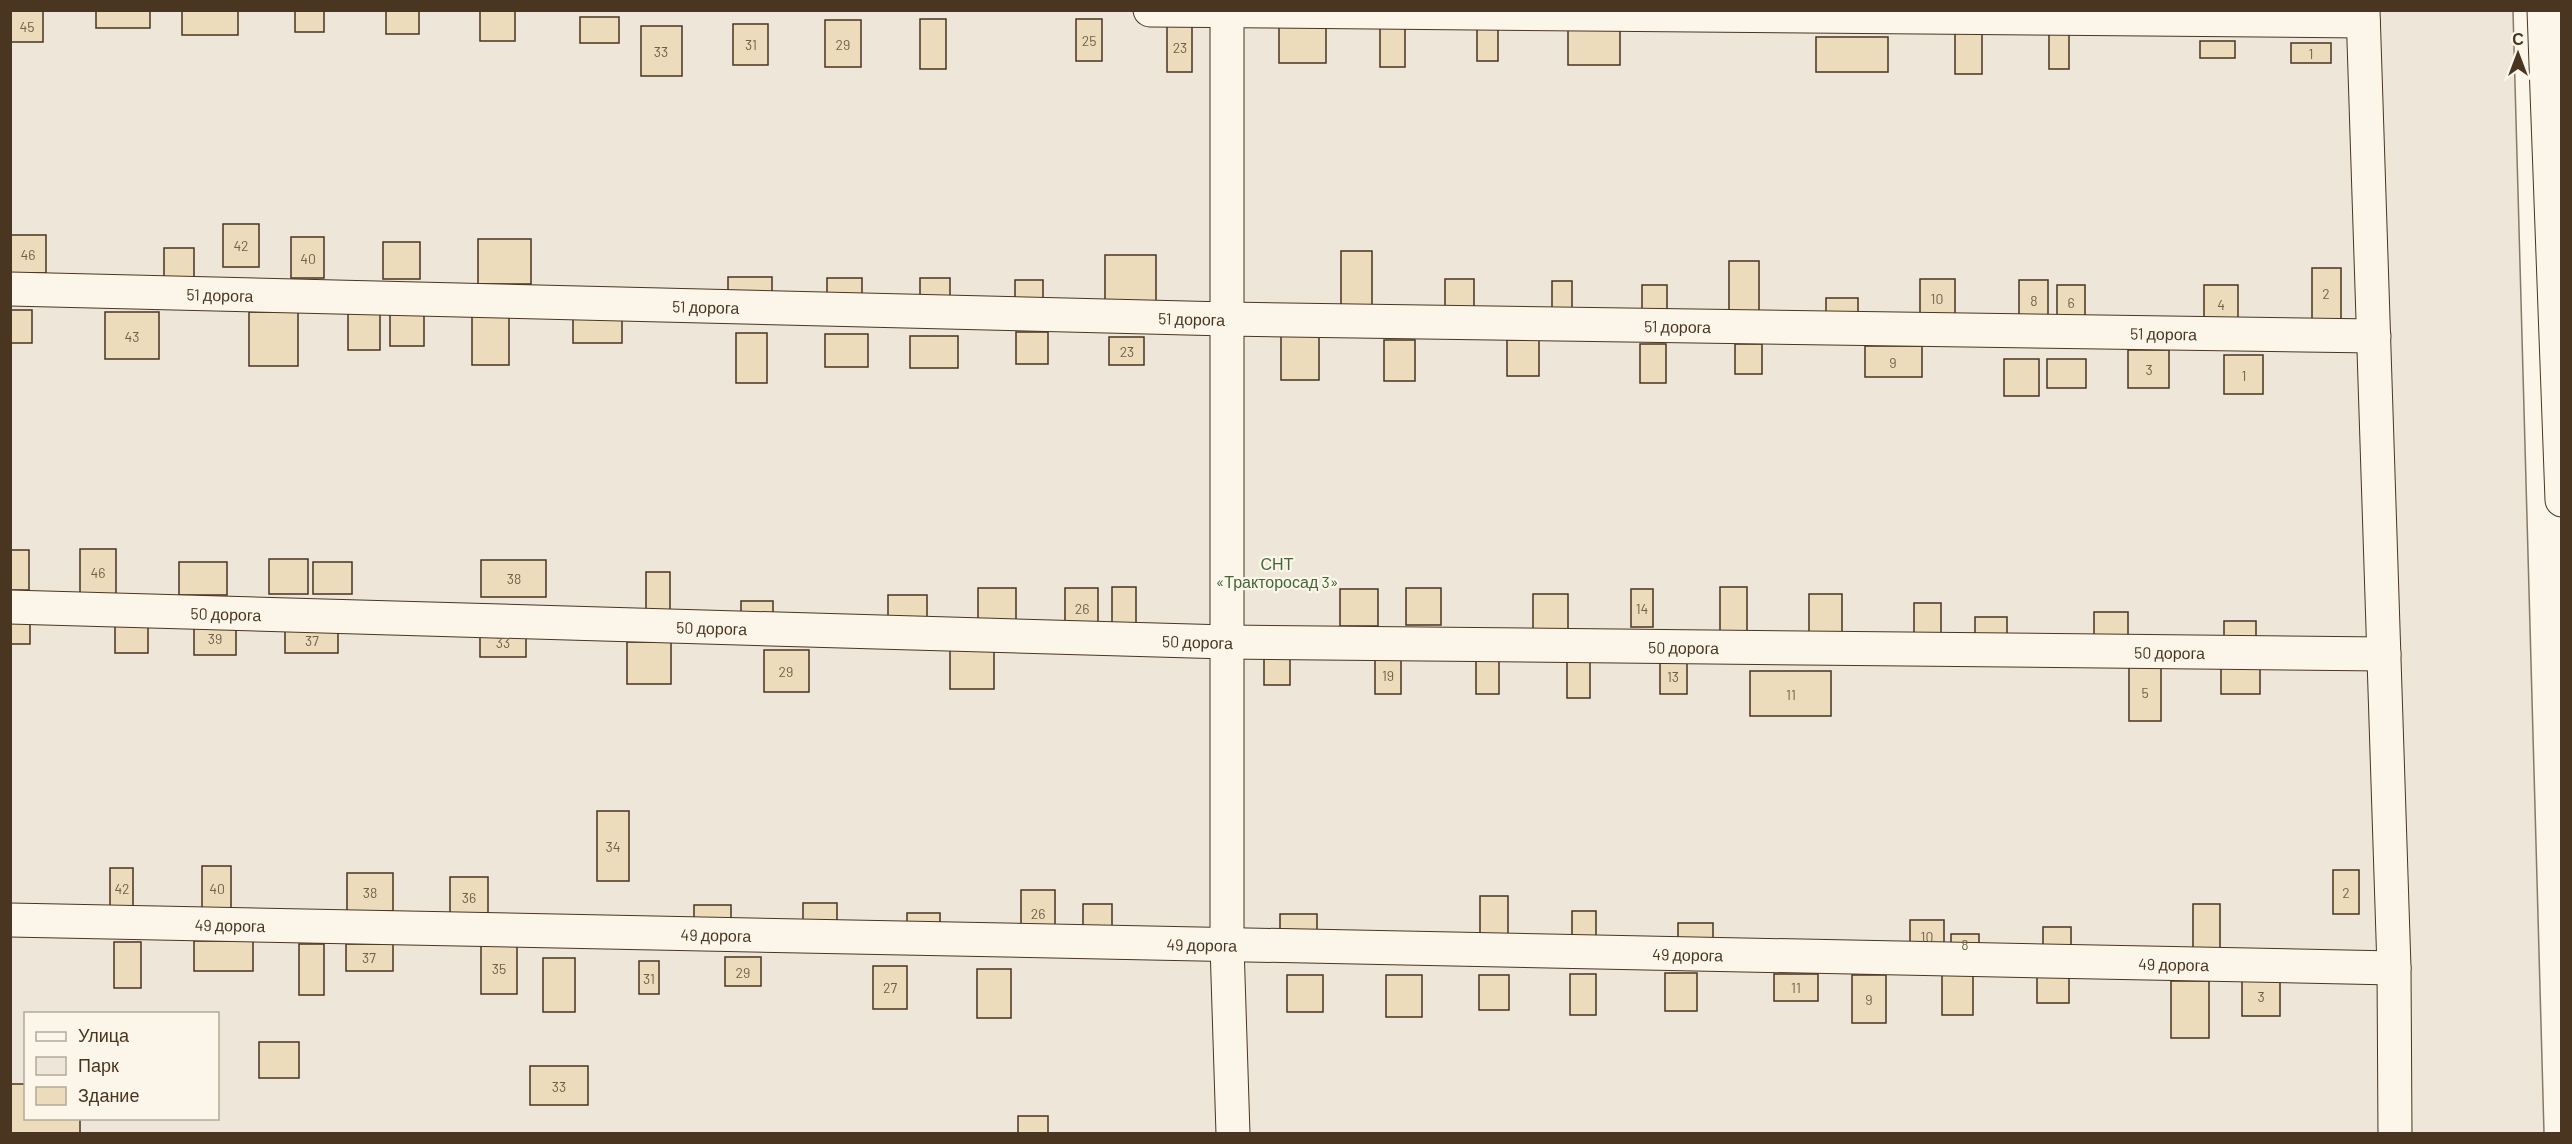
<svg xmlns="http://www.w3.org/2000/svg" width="2572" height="1144" viewBox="0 0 2572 1144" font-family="Barlow,sans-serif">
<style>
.green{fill:#ede6d9;stroke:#887966;stroke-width:1.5;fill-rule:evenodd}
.building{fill:#ecdcbc;stroke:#4a3520;stroke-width:1.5}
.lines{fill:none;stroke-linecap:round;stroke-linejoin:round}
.street-casing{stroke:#4a3520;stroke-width:35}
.street{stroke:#fbf6e9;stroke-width:33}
.labels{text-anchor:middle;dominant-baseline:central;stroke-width:4.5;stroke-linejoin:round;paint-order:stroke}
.number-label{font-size:14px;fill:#725f47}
.street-label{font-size:16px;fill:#4a3520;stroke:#fbf6e9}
.park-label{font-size:16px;fill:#436837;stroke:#fbf6e9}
</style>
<rect width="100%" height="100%" fill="#fbf6e9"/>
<path class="green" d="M10 11H2513L2544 1133H11ZM26 1014H218V1118H26Z"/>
<g class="building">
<rect x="10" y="10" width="33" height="32"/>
<rect x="96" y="10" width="54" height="18"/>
<rect x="182" y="10" width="56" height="25"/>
<rect x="295" y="10" width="29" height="22"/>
<rect x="386" y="10" width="33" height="24"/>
<rect x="480" y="10" width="35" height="31"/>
<rect x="580" y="17" width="39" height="26"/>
<rect x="920" y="19" width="26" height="50"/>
<rect x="1076" y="19" width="26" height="42"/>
<rect x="825" y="20" width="36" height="47"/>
<rect x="1167" y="22" width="25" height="50"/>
<rect x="733" y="24" width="35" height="41"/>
<rect x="641" y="26" width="41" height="50"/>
<rect x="1380" y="26" width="25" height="41"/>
<rect x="1477" y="26" width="21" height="35"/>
<rect x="1279" y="27" width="47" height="36"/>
<rect x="1568" y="29" width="52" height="36"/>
<rect x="2049" y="31" width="20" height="38"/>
<rect x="1955" y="33" width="27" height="41"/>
<rect x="1816" y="37" width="72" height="35"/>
<rect x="2200" y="41" width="35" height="17"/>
<rect x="2291" y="43" width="40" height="20"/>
<rect x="223" y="224" width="36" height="43"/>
<rect x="10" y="235" width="36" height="38"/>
<rect x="291" y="237" width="33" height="41"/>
<rect x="478" y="239" width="53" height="45"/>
<rect x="383" y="242" width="37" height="37"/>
<rect x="164" y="248" width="30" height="30"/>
<rect x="1341" y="251" width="31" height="58"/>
<rect x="1105" y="255" width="51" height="54"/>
<rect x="1729" y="261" width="30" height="53"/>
<rect x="2312" y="268" width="29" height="51"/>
<rect x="728" y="277" width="44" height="25"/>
<rect x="827" y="278" width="35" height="24"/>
<rect x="920" y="278" width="30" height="29"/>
<rect x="1445" y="279" width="29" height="33"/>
<rect x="1920" y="279" width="35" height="38"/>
<rect x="1015" y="280" width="28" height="29"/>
<rect x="2019" y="280" width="29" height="40"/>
<rect x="1552" y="281" width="20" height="28"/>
<rect x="1642" y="285" width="25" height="34"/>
<rect x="2057" y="285" width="28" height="34"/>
<rect x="2204" y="285" width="34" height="38"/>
<rect x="1826" y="298" width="32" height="22"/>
<rect x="390" y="305" width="34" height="41"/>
<rect x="348" y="309" width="32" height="41"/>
<rect x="10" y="310" width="22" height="33"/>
<rect x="105" y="312" width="54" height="47"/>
<rect x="249" y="312" width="49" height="54"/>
<rect x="472" y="314" width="37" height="51"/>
<rect x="573" y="317" width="49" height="26"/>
<rect x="1016" y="332" width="32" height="32"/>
<rect x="736" y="333" width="31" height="50"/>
<rect x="825" y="334" width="43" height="33"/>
<rect x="910" y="336" width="48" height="32"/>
<rect x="1281" y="336" width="38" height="44"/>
<rect x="1109" y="337" width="35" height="28"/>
<rect x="1384" y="340" width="31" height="41"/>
<rect x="1507" y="340" width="32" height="36"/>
<rect x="1640" y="344" width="26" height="39"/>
<rect x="1735" y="344" width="27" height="30"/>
<rect x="1865" y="346" width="57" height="31"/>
<rect x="2128" y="350" width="41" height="38"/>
<rect x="2224" y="355" width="39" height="39"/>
<rect x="2004" y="359" width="35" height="37"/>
<rect x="2047" y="359" width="39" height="29"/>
<rect x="80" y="549" width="36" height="45"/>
<rect x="10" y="550" width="19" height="40"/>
<rect x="269" y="559" width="39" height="35"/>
<rect x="481" y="560" width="65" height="37"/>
<rect x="179" y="562" width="48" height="33"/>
<rect x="313" y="562" width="39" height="32"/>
<rect x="646" y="572" width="24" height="42"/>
<rect x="1112" y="587" width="24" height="39"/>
<rect x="1720" y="587" width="27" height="48"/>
<rect x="978" y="588" width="38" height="34"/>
<rect x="1065" y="588" width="33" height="39"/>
<rect x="1406" y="588" width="35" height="37"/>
<rect x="1340" y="589" width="38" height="37"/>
<rect x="1631" y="589" width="22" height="38"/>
<rect x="1533" y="594" width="35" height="37"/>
<rect x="1809" y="594" width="33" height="39"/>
<rect x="888" y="595" width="39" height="25"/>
<rect x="741" y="601" width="32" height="16"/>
<rect x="1914" y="603" width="27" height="35"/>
<rect x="2094" y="612" width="34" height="28"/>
<rect x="10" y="617" width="20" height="27"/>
<rect x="1975" y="617" width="32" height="21"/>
<rect x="115" y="621" width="33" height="32"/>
<rect x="2224" y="621" width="32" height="19"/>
<rect x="194" y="622" width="42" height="33"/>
<rect x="285" y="627" width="53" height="26"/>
<rect x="480" y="627" width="46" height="30"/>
<rect x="627" y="642" width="44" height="42"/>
<rect x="950" y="649" width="44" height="40"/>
<rect x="764" y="650" width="45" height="42"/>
<rect x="1264" y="655" width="26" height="30"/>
<rect x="1375" y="656" width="26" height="38"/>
<rect x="1476" y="656" width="23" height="38"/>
<rect x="1660" y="657" width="27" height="37"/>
<rect x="1567" y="658" width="23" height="40"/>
<rect x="2129" y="663" width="32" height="58"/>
<rect x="2221" y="663" width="39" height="31"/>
<rect x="1750" y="671" width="81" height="45"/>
<rect x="597" y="811" width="32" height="70"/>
<rect x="202" y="866" width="29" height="45"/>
<rect x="110" y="868" width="23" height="40"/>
<rect x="2333" y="870" width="26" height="44"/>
<rect x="347" y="873" width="46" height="38"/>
<rect x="450" y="877" width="38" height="41"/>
<rect x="1021" y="890" width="34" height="46"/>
<rect x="1480" y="896" width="28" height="48"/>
<rect x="803" y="903" width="34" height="28"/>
<rect x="1083" y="904" width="29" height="33"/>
<rect x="2193" y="904" width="27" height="45"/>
<rect x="694" y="905" width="37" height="26"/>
<rect x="1572" y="911" width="24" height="35"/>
<rect x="907" y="913" width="33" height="23"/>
<rect x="1280" y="914" width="37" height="29"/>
<rect x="1910" y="920" width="34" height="33"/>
<rect x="1678" y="923" width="35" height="26"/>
<rect x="2043" y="927" width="28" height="28"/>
<rect x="1951" y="934" width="28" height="20"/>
<rect x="194" y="941" width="59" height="30"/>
<rect x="114" y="942" width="27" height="46"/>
<rect x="481" y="942" width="36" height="52"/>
<rect x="299" y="944" width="25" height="51"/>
<rect x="346" y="944" width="47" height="27"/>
<rect x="725" y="957" width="36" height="29"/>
<rect x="543" y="958" width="32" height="54"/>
<rect x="639" y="961" width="20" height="33"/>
<rect x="873" y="966" width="34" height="43"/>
<rect x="977" y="969" width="34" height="49"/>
<rect x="1942" y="971" width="31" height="44"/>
<rect x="1665" y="973" width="32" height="38"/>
<rect x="2037" y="973" width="32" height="30"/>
<rect x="1570" y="974" width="26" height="41"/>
<rect x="1774" y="974" width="44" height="27"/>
<rect x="1287" y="975" width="36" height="37"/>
<rect x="1386" y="975" width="36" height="42"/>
<rect x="1479" y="975" width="30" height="35"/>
<rect x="1852" y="975" width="34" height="48"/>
<rect x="2242" y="975" width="38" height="41"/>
<rect x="2171" y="981" width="38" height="57"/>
<rect x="259" y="1042" width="40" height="36"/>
<rect x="530" y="1066" width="58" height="39"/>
<path d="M10 1084H26V1118H80V1134H10Z"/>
<rect x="1018" y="1116" width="30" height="18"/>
</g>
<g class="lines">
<g class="street-casing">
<g id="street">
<path d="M1150 10 2363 21"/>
<path d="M1227 10V945L1233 1134"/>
<path d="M2363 10 2394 968 2395 1134"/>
<path d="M2544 10 2562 500"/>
<path id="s1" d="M10 289 1227 319 2374 336"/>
<path id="s2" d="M10 607 1227 642 2384 654"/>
<path id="s3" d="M10 920 2394 968"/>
</g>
</g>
<use href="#street" class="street"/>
</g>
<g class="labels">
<g class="number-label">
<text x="27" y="26">45</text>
<text x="1089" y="40">25</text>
<text x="751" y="44">31</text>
<text x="843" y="44">29</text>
<text x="1180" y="47">23</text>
<text x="661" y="51">33</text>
<text x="2311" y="53">1</text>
<text x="241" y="245">42</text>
<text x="28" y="254">46</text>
<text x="308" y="258">40</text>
<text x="2326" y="293">2</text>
<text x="1937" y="298">10</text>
<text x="2034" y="300">8</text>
<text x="2071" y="302">6</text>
<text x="2221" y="304">4</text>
<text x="132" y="336">43</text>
<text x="1127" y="351">23</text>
<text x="1893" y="362">9</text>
<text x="2149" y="369">3</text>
<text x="2244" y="375">1</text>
<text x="98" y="572">46</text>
<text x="514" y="578">38</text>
<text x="1082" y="608">26</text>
<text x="1642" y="608">14</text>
<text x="215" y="638">39</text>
<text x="312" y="640">37</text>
<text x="503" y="642">33</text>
<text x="786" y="671">29</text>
<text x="1388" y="675">19</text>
<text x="1673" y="676">13</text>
<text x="2145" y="692">5</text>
<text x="1791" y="694">11</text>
<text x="613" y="846">34</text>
<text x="122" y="888">42</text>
<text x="217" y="888">40</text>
<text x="370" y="892">38</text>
<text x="2346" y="892">2</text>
<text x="469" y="897">36</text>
<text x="1038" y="913">26</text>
<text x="1927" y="936">10</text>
<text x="1965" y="944">8</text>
<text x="369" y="957">37</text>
<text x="499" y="968">35</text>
<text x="743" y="972">29</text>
<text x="649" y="978">31</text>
<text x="890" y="987">27</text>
<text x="1796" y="987">11</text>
<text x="2261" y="996">3</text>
<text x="1869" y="999">9</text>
<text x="559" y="1086">33</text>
</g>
<g class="street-label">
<text stroke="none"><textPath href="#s1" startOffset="210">51 дорога</textPath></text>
<text stroke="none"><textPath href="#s1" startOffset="696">51 дорога</textPath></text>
<text stroke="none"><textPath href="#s1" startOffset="1182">51 дорога</textPath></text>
<text stroke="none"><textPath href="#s1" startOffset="1668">51 дорога</textPath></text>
<text stroke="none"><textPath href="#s1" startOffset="2154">51 дорога</textPath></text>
<text stroke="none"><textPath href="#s2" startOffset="216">50 дорога</textPath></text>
<text stroke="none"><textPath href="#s2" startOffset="702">50 дорога</textPath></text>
<text stroke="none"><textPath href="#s2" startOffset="1188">50 дорога</textPath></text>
<text stroke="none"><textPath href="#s2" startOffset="1674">50 дорога</textPath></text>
<text stroke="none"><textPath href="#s2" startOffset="2160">50 дорога</textPath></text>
<text stroke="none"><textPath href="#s3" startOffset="220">49 дорога</textPath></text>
<text stroke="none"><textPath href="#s3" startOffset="706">49 дорога</textPath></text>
<text stroke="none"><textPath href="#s3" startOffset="1192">49 дорога</textPath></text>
<text stroke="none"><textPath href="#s3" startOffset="1678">49 дорога</textPath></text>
<text stroke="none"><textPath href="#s3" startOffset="2164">49 дорога</textPath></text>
</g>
<g class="park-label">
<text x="1277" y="563">СНТ<tspan x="1277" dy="18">«Тракторосад 3»</tspan></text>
</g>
</g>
<rect width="2572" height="1144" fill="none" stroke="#4a3520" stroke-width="24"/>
<rect x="24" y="1012" width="195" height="108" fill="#fbf6e9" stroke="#b4a999" stroke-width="1.5"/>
<rect x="36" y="1032" width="30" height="9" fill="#fbf6e9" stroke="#b4a999" stroke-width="1.5"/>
<text x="78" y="1042" font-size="18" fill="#4a3520">Улица</text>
<rect x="36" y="1057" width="30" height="18" fill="#ede6d9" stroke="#b4a999" stroke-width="1.5"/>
<text x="78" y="1072" font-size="18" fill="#4a3520">Парк</text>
<rect x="36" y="1087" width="30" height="18" fill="#ecdcbc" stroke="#b4a999" stroke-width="1.5"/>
<text x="78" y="1102" font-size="18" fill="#4a3520">Здание</text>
<g transform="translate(2518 54)" stroke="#fbf6e9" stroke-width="4.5" paint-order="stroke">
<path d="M0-4.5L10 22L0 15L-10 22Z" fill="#4a3520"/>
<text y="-9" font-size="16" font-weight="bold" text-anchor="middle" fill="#4a3520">С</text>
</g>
</svg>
